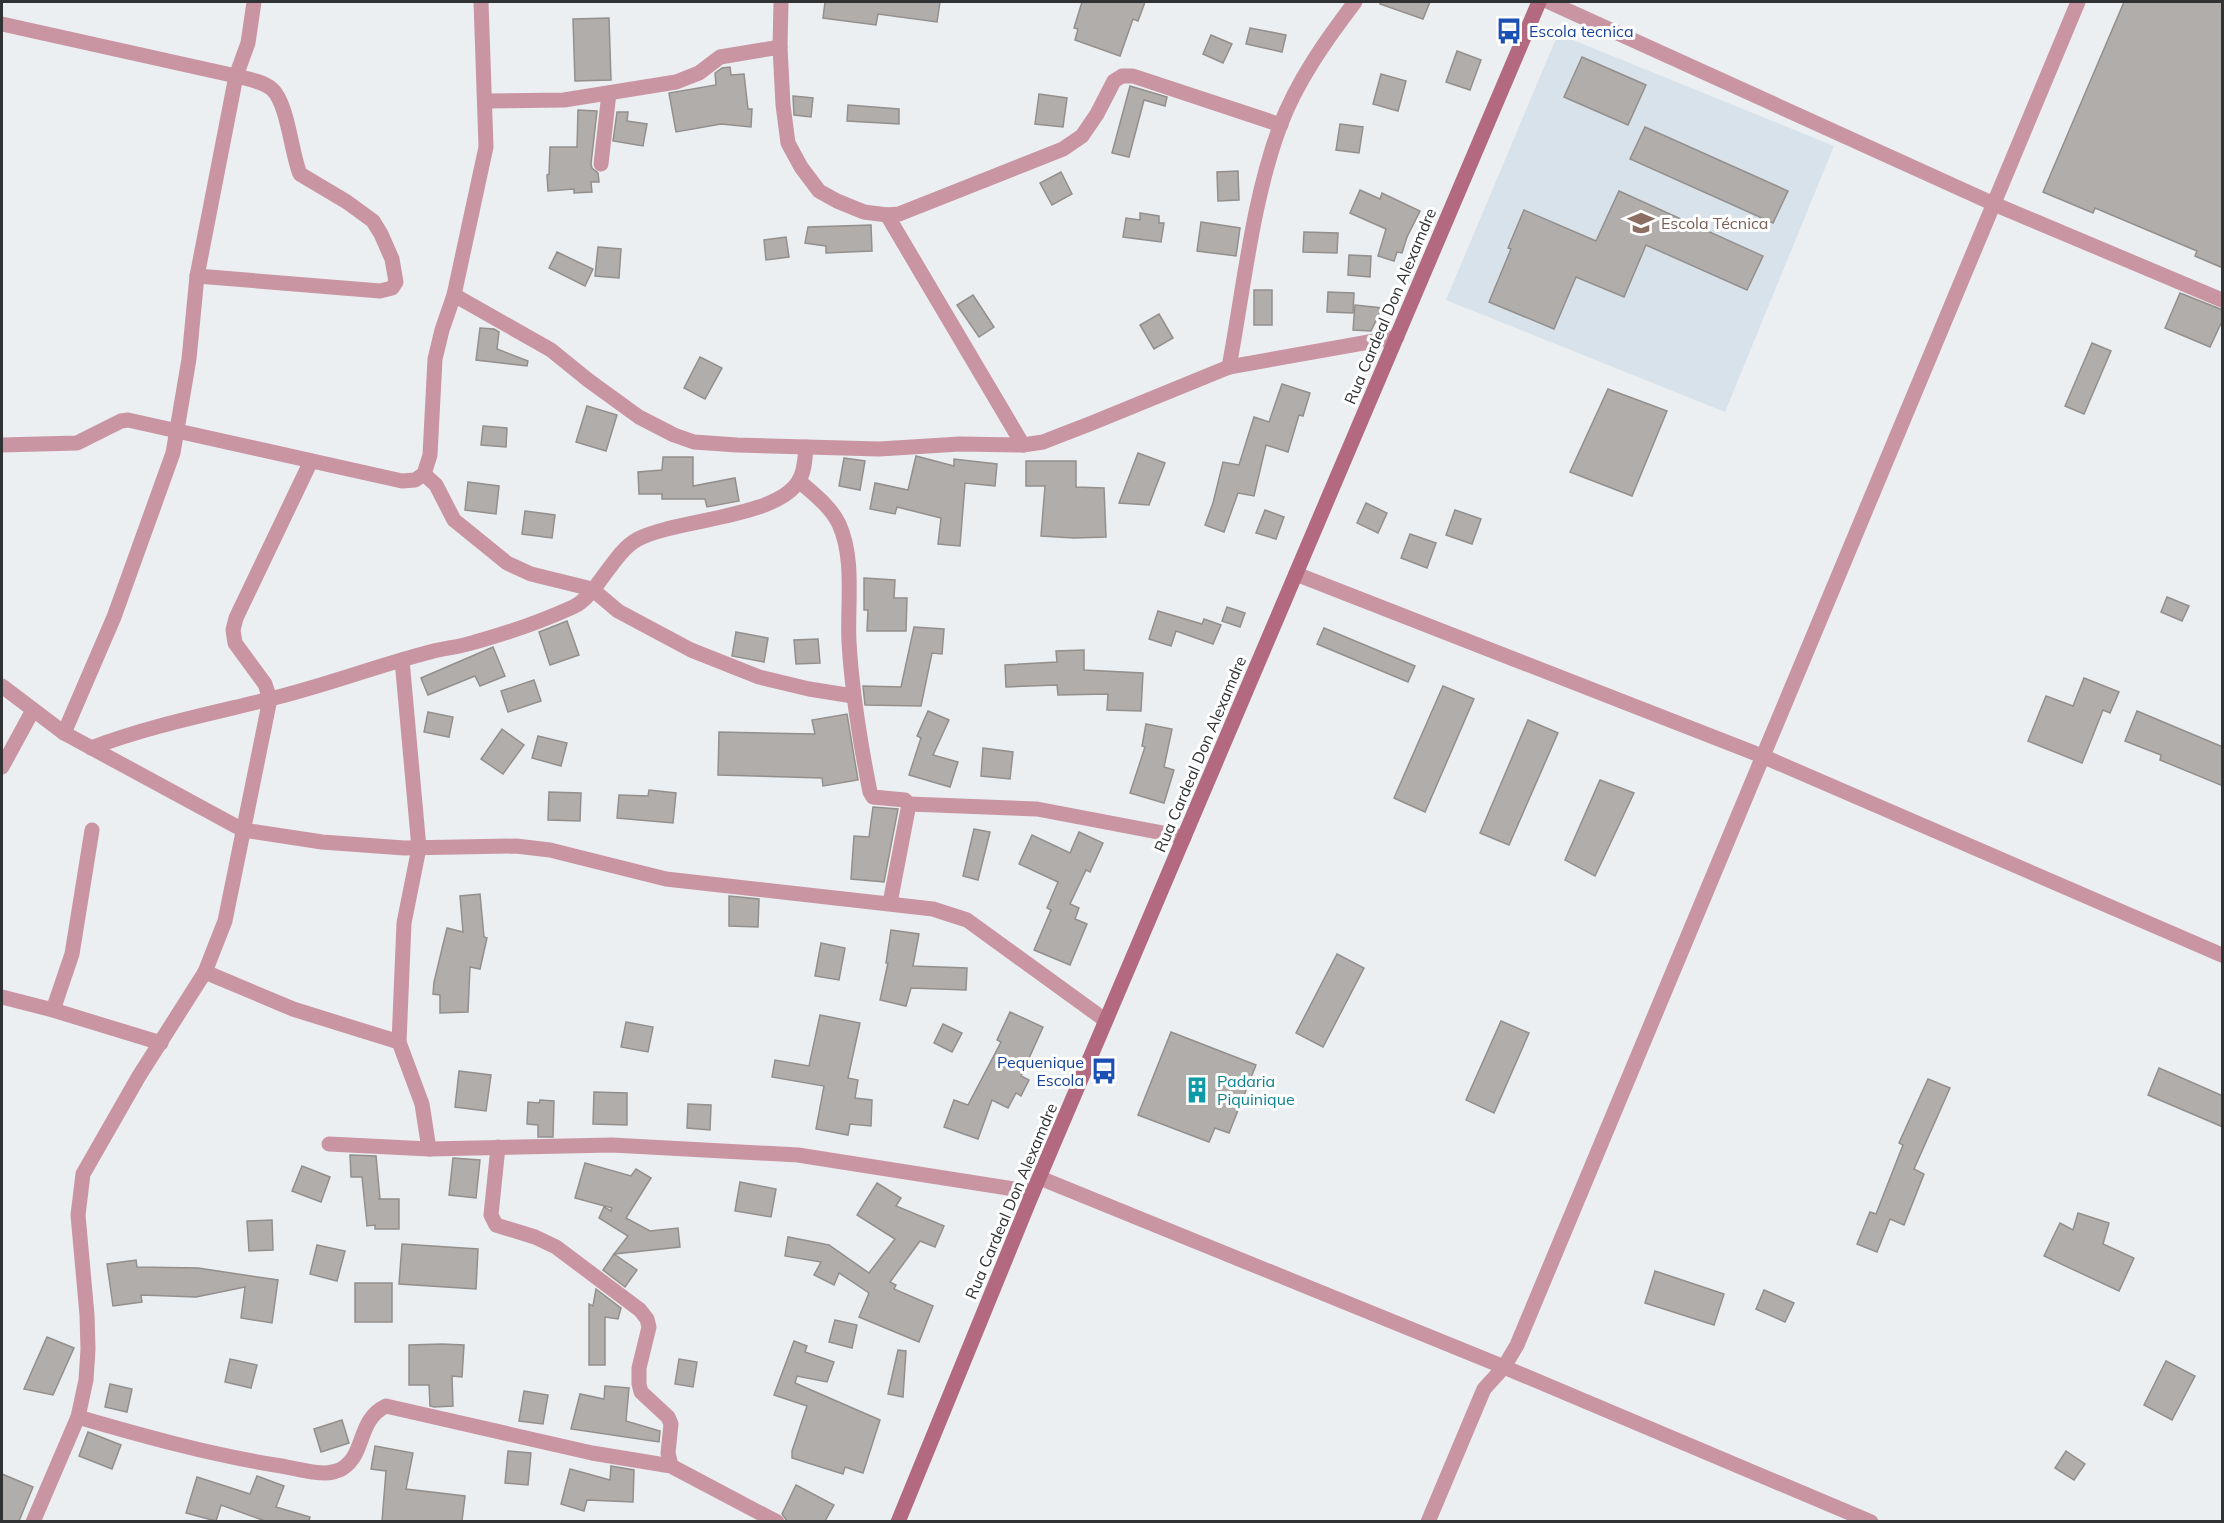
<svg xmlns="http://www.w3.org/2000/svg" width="2224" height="1523" viewBox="0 0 2224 1523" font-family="Mulish,sans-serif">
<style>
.built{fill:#d8e2ea}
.building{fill:#b1adaa;stroke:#938f8d;stroke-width:1.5}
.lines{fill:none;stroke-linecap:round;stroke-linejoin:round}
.street{stroke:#c995a3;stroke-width:15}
.secondary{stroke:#b3697f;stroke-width:15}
.labels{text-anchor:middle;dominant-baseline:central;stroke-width:6;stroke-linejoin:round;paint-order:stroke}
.transit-label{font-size:16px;fill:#164399;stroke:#fff;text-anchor:start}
.education-label{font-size:16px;fill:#785e54;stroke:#fff;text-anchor:start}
.street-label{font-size:16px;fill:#303233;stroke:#fff}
.culture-label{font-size:16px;fill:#0d838f;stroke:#fff;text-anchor:start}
</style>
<rect width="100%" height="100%" fill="#ebeff2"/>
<path class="built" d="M1558 34 1834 146 1725 412 1446 300Z"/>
<g class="building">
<path d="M825 2H940L937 22 878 14 876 25 823 18Z"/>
<path d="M1082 2H1145L1138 21 1133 19 1120 56 1075 40 1078 29 1074 28Z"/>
<path d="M1380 2H1430L1423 19 1380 4Z"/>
<path d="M2124 2H2223V268L2195 256 2197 251 2095 208 2093 213 2043 192Z"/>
<path d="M609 18 611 80 575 81 573 19Z"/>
<path d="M1250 28 1286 35 1282 52 1246 44Z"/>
<path d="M1211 35 1232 44 1223 63 1203 54Z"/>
<path d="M1457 51 1481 60 1470 90 1446 82Z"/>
<path d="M1582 57 1646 85 1628 125 1564 97Z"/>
<path d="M730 67 731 75 744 74 748 109H752L751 127 721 124 676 132 669 93 716 85 715 73 722 68Z"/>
<path d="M1381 74 1406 81 1398 111 1373 104Z"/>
<path d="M1130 86 1167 97 1165 106 1144 100 1129 157 1112 153Z"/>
<path d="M1039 94 1067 98 1063 127 1035 124Z"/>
<path d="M793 96 813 98 811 117 794 115Z"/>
<path d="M848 105 899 109V124L847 121Z"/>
<path d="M578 110 597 111 591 164 592 168 598 173 599 182H591L592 192 574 193V189L548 191 547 175 549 174 550 147H577Z"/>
<path d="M617 112H628L627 121 647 124 643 146 613 141Z"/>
<path d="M1340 124 1363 127 1359 153 1336 150Z"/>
<path d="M1645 127 1788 191 1773 223 1630 159Z"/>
<path d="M1238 171 1239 200 1218 201 1217 172Z"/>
<path d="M1061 172 1072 194 1052 205 1040 183Z"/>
<path d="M1360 190 1380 199 1382 193 1420 211 1407 237 1402 253 1397 252 1394 261 1378 256 1386 229 1350 213Z"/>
<path d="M1619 191 1763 256 1747 290 1646 245 1624 297 1576 277 1554 329 1489 302 1511 249 1508 248 1524 210 1596 241Z"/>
<path d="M1140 213 1159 216V223H1164L1161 242 1123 237 1126 218 1140 220Z"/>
<path d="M1201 222 1240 228 1236 256 1197 251Z"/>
<path d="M871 225 872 251 826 253V246L805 243 808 227Z"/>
<path d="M1304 232 1338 233 1337 253 1303 252Z"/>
<path d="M786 237 789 257 766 260 764 240Z"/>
<path d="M598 247 621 249 619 278 595 276Z"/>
<path d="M557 252 593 269 585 286 549 268Z"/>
<path d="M1349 255 1371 256 1370 277 1348 275Z"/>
<rect x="1254" y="290" width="18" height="35"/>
<path d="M1328 292 1354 293 1353 313 1327 312Z"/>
<path d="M2180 293 2223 310V319L2210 347 2165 328Z"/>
<path d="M973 295 994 327 979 337 957 305Z"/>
<path d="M1355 305 1382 308 1371 331 1353 330Z"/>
<path d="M1159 314 1173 338 1154 349 1140 325Z"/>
<path d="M480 328 494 329 499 332 497 349 528 361 527 366 476 360Z"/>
<path d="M2092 343 2111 351 2084 414 2065 406Z"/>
<path d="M700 357 722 368 705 399 684 388Z"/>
<path d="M1282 384 1310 393 1303 416 1299 415 1288 452 1266 445 1254 496 1238 493 1224 532 1205 525 1213 503 1223 462 1239 465 1254 417 1269 422Z"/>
<path d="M1608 389 1667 411 1632 496 1570 472Z"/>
<path d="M587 406 617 415 606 451 576 442Z"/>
<path d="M483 426 507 428 506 447 481 445Z"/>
<path d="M1138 453 1165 463 1149 505 1119 503Z"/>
<path d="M916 456 954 466V459L997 464 995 486 965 483 960 546 938 544 941 518 897 507 895 514 870 509 875 483 908 490Z"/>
<path d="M663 457H693V486L735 478 739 501 707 507 705 499H662V494H639L638 472 662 470Z"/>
<path d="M844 458 865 461 860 490 839 486Z"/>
<path d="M1026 461H1076V487L1104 488 1106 537 1074 538 1041 536 1045 486H1026Z"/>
<path d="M468 482 499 486 496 514 465 510Z"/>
<path d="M1366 503 1387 513 1378 533 1357 523Z"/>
<path d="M1265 510 1284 517 1276 539 1256 533Z"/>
<path d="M1455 510 1481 519 1472 544 1446 535Z"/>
<path d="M525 511 555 515 552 538 522 534Z"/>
<path d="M1410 534 1436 543 1427 568 1401 558Z"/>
<path d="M864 578 895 580 894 598H907L906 631H867L868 610H864Z"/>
<path d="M2167 597 2189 606 2182 621 2161 612Z"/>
<path d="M1227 607 1245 613 1240 627 1222 621Z"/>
<path d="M1158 611 1202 624 1204 619 1221 625 1213 644 1176 631 1171 646 1149 639Z"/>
<path d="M567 621 579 655 550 665 539 632Z"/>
<path d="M914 627 944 629 942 654 932 653 921 706 865 705 863 686 901 687Z"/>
<path d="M1324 628 1415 666 1408 682 1317 644Z"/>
<path d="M736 632 768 638 764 662 732 656Z"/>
<path d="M818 639 820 663 796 664 794 640Z"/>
<path d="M493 647 505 676 480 686 475 676 428 695 421 678Z"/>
<path d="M1084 650V670L1143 673 1141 711 1107 710 1108 694 1058 695 1057 685 1006 687 1005 665 1057 662 1056 651Z"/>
<path d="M2084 678 2119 692 2110 713 2103 710 2082 763 2028 741 2046 696 2073 706Z"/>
<path d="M534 680 541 701 508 712 501 691Z"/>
<path d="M1443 686 1474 699 1425 812 1394 798Z"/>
<path d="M928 711 949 720 933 755 958 762 950 787 909 775 921 738 917 736Z"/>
<path d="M2137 711 2223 747V786L2160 760 2161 755 2125 741Z"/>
<path d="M428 712 453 717 449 737 424 732Z"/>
<path d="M847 714 858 780 823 786 822 778 718 775 719 732 815 734 812 720Z"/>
<path d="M1528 720 1558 733 1509 845 1480 833Z"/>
<path d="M1146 724 1172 729 1164 767 1174 770 1164 803 1130 793 1145 747 1142 746Z"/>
<path d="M502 729 524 745 503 774 481 759Z"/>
<path d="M538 736 567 743 561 766 532 758Z"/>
<path d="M983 748 1013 752 1010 779 981 776Z"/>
<path d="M1600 780 1634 793 1595 876 1565 860Z"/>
<path d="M649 790 676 793 673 823 617 818 619 795 648 796Z"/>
<path d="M549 792 581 793 580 821 548 820Z"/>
<path d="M873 807 898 809 884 882 851 879 854 836 869 837Z"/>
<path d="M974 829 990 832 978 880 963 876Z"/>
<path d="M1079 832 1103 843 1090 872 1086 870 1070 904 1079 908 1075 919 1087 924 1070 965 1034 950 1051 910 1047 908 1058 882 1019 864 1032 835 1070 853Z"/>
<path d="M480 894 484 937 487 938 480 969 470 967 468 1012 440 1013V995L433 994 434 982 447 928 463 932 460 896Z"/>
<path d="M729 896 759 899 758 927 729 926Z"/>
<path d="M891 930 919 934 913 966 967 968 966 990 911 988 906 1006 880 1000 888 963H886Z"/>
<path d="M821 943 845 948 839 980 815 976Z"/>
<path d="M1337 954 1364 968 1323 1047 1296 1033Z"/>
<path d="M1010 1012 1043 1027 1021 1076 1029 1080 1021 1096 1016 1093 1008 1108 992 1100 978 1139 944 1127 954 1100 968 1105 1001 1042 997 1040Z"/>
<path d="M820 1015 860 1023 848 1078 858 1080 855 1098 872 1100 871 1126 850 1124 848 1135 816 1129 824 1086 772 1077 775 1060 809 1066Z"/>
<path d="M1501 1021 1529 1033 1494 1113 1466 1100Z"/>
<path d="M626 1022 653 1027 648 1052 621 1047Z"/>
<path d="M943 1024 962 1033 952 1052 934 1043Z"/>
<path d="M1171 1032 1256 1065 1229 1133 1215 1128 1209 1142 1138 1115Z"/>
<path d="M2159 1068 2223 1096V1127L2148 1095Z"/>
<path d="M459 1071 491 1075 486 1111 455 1107Z"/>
<path d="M1928 1079 1950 1088 1914 1169 1924 1174 1904 1225 1890 1219 1877 1252 1857 1244 1870 1212 1876 1214 1903 1145 1899 1143Z"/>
<path d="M594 1092 627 1093V1125L593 1124Z"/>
<path d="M540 1100 554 1101 553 1137H538V1125L527 1124 528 1102 539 1103Z"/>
<path d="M688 1104 711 1105 710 1130 687 1128Z"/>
<path d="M350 1155 376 1156 380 1199H378H399V1229H375V1225L367 1226 362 1177H351Z"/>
<path d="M453 1158 480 1160 476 1198 449 1195Z"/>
<path d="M585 1163 631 1176 636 1169 651 1178 626 1218 650 1231 678 1228 680 1247 614 1254 628 1236 599 1218 604 1207 611 1211 612 1208 575 1198Z"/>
<path d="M302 1166 330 1177 321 1202 292 1191Z"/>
<path d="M740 1182 776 1189 771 1217 735 1211Z"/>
<path d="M877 1183 901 1198 896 1206 944 1226 935 1247 920 1241 890 1282 896 1285 894 1289 933 1306 919 1342 859 1317 869 1293 839 1273 834 1285 814 1275 821 1262 785 1256 788 1237 829 1245 869 1273 895 1239 857 1215Z"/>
<path d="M2078 1213 2109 1223 2103 1244 2134 1258 2119 1291 2044 1256 2060 1223 2073 1230Z"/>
<path d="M272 1220 273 1250 249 1251 247 1221Z"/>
<path d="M402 1244 478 1249 476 1289 399 1284Z"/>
<path d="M317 1245 345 1251 337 1281 310 1274Z"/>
<path d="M614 1254 637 1270 625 1287 603 1270Z"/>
<path d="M136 1260 137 1267 198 1268 278 1280 272 1323 241 1318 245 1287 196 1297 141 1295 142 1302 113 1306 107 1264Z"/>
<path d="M1655 1271 1724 1294 1714 1325 1645 1303Z"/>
<rect x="355" y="1283" width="37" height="39"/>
<path d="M596 1289 621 1308 618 1319 605 1317V1365H589V1304L593 1306Z"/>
<path d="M1764 1290 1794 1303 1785 1322 1756 1309Z"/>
<path d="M835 1320 857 1325 852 1348 829 1342Z"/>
<path d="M47 1337 74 1348 53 1395 24 1389Z"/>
<path d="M794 1341 807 1346 805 1352 834 1362 827 1382 797 1376 795 1383 880 1420 863 1473 845 1467 843 1474 792 1458V1451L807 1406 774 1395Z"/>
<path d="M442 1344 464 1345 462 1377 452 1376 453 1406 434 1407 430 1406 429 1385H409V1345Z"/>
<path d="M898 1350 906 1351 903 1397 888 1394Z"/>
<path d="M230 1359 257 1365 251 1388 225 1382Z"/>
<path d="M679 1359 697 1362 693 1387 675 1384Z"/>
<path d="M2166 1361 2195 1376 2172 1420 2144 1405Z"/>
<path d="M110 1384 132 1389 127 1412 105 1407Z"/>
<path d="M605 1386 629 1388 626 1421 660 1431 659 1442 571 1429 580 1394 604 1399Z"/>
<path d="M524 1391 548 1395 543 1424 519 1421Z"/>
<path d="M342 1420 349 1443 321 1452 314 1429Z"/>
<path d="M88 1432 121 1445 112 1469 79 1456Z"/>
<path d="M375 1446 413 1453 406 1489 465 1496 462 1521H382L386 1471 371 1469Z"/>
<path d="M508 1451 531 1453 528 1485 505 1483Z"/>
<path d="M2066 1451 2085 1464 2074 1480 2055 1468Z"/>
<path d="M611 1466 634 1470 633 1502 587 1500 584 1511 561 1504 570 1469 610 1480Z"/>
<path d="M2 1474 33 1487 19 1521H2Z"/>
<path d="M257 1476 284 1486 276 1507 310 1517 309 1521H265L221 1505 216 1521 186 1513 197 1477 250 1494Z"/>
<path d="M796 1485 834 1505 825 1521H787L782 1514Z"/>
</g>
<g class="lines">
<g class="street">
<path d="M781 2 780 47 783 105 788 143 801 167 819 191 837 201 864 212 887 215 899 214 1063 149 1082 136 1097 114 1114 81 1122 76H1133L1281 125"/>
<path d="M1549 2 1994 204 2222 300"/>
<path d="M2 24 236 76C248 79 262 81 272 89 288 104 291 152 300 174L347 202 373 221 381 234 392 259 396 282 392 288 380 291 197 276"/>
<path d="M485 101 564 100 676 82 699 73 720 57 780 47"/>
<path d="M601 164 609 93"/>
<path d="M887 215 1023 445"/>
<path d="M454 295 551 350 588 380 639 417 674 435 694 442 737 445 879 449 960 444 1023 445 1043 442 1092 423 1229 367 1397 337"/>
<path d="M1229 367C1244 287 1252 202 1280 126 1297 81 1326 40 1355 2"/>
<path d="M2 445 77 443 121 421 128 420 402 481 415 480 424 474 430 455 435 359 442 330 454 295 486 147 481 2"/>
<path d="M424 474 436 485 454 520 507 563 531 574 592 589 618 611 691 650 759 677 809 689 853 696"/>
<path d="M799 481C814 494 830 506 839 524 855 559 847 605 849 642 852 693 860 742 870 792L873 797 905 800 909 804 890 903"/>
<path d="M1296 574 1762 756 2222 955"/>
<path d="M402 660 419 848 404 923 399 1042 422 1104 429 1149"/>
<path d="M2 686 64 733 243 830 322 842 404 848 516 846 550 850 666 879 933 909 967 920 1105 1020"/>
<path d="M64 733 114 617 173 453 189 359 197 276 236 76 248 43 254 2"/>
<path d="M91 748C149 726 209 714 270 699 324 686 376 666 430 652 445 648 460 647 475 642 508 633 542 621 573 607 597 596 613 552 638 539 677 519 775 518 798 482 805 472 805 458 806 447"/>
<path d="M2 767 33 710"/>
<path d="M909 804 1037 809 1184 837"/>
<path d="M205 972 293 1009 399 1042"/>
<path d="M2 997 53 1010 161 1043"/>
<path d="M53 1010 72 954 92 830"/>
<path d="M329 1144 429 1149 612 1145 798 1155 1033 1192"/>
<path d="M498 1147 491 1215 496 1225 535 1237 556 1247 640 1310 647 1319 649 1327 639 1368V1384L641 1392 668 1417 671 1424 668 1453 671 1466"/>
<path d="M1040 1178 1504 1367 1871 1522"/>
<path d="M78 1417C143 1436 208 1454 275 1465 291 1467 309 1473 325 1473 330 1473 339 1471 343 1468 366 1453 357 1420 386 1406L592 1453 671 1466 777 1522"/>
<path d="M33 1522 78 1417 86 1380 88 1349 87 1315 78 1215 83 1174 139 1076 205 972 214 949 225 921 270 699 265 684 235 643 233 630 236 618 311 461"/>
<path d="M1428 1522 1484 1389 1504 1367 1517 1345 2078 2"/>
</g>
<path class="secondary" d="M898 1522 1033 1192 1539 2"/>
</g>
<defs>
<g id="bus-bare" transform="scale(2.07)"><path d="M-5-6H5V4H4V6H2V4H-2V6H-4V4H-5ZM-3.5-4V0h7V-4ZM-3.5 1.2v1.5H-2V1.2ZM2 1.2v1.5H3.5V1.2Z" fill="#1a4fb4" stroke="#fff" stroke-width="2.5" paint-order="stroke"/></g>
<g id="school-bare" transform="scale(2.07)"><path d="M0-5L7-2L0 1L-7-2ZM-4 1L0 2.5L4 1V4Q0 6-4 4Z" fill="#8d6e63" stroke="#fff" stroke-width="2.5" paint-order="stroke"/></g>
<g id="building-bare" transform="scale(2.07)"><path d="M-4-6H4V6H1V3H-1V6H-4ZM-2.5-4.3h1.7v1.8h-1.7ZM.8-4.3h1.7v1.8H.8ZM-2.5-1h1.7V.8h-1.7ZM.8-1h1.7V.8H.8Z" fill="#0f9aa8" stroke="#fff" stroke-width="2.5" paint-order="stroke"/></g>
</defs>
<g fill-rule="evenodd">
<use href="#bus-bare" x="1509" y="31"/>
<use href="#school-bare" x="1641" y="223"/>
<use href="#bus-bare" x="1104" y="1071"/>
<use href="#building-bare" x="1197" y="1090"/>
</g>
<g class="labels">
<g class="transit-label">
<text x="1529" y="31">Escola tecnica</text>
<text x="1084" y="1062" text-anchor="end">Pequenique<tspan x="1084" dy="18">Escola</tspan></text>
</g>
<g class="education-label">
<text x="1661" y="223">Escola Técnica</text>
</g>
<g class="street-label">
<text transform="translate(1390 306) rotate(-67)">Rua Cardeal Don Alexamdre</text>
<text transform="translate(1200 754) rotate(-67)">Rua Cardeal Don Alexamdre</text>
<text transform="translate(1011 1201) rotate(-67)">Rua Cardeal Don Alexamdre</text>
</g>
<g class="culture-label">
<text x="1217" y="1081">Padaria<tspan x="1217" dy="18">Piquinique</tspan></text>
</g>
</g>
<rect width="2224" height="1523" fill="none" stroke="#303233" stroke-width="6"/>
</svg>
